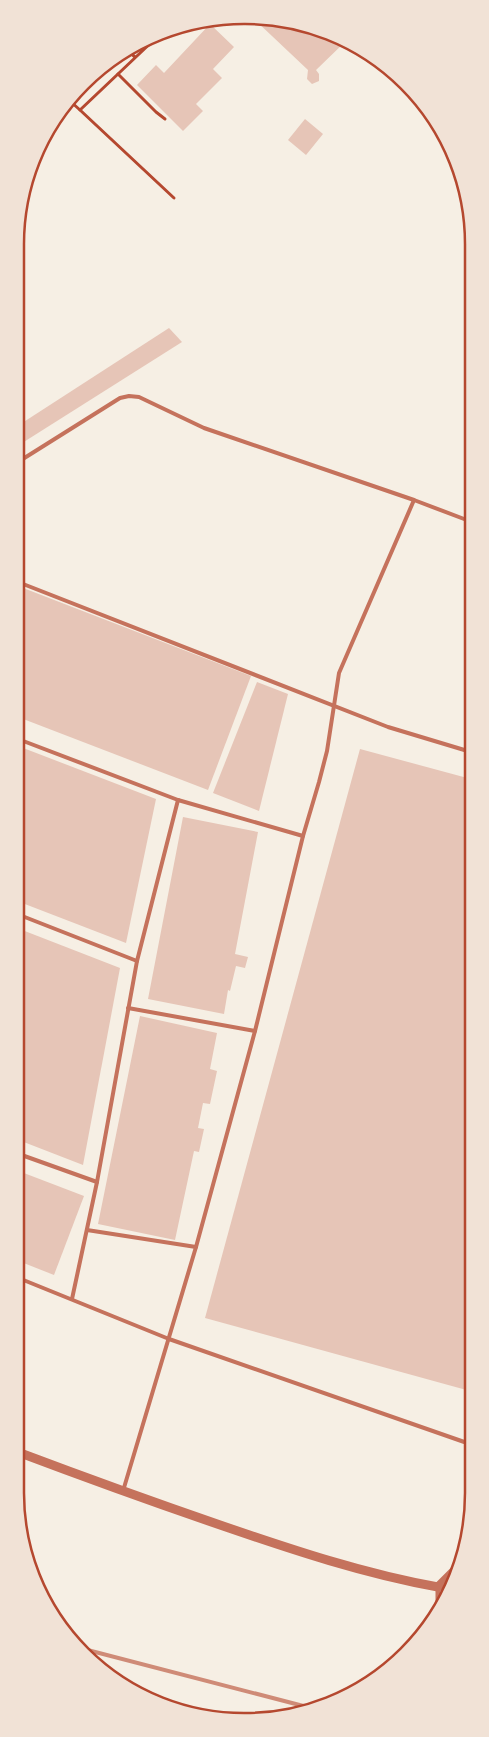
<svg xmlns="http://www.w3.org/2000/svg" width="489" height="1737" viewBox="0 0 489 1737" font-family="'Archivo Narrow',sans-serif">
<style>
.building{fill:#e6c5b7}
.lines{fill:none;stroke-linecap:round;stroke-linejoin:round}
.path{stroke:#b5482f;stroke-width:3}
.service{stroke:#c5725c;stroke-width:4}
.minor{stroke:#c5725c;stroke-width:5}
.tertiary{stroke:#c5725c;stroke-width:9}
.rail{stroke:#cf8b77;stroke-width:4}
.rim{fill:none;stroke:#b5482f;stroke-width:2.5}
</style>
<rect width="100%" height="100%" fill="#f6efe4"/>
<g class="building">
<path d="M254 19H289L347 40 316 70 319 74V81L312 84 307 79 308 70Z"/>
<path d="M210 24 234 47 213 69 222 78 196 104 203 111 183 131 137 85 156 65 164 73Z"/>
<path d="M305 119 323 134 306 155 288 140Z"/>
<path d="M169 328 182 342 19 445V425Z"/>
<path d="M18 586 251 676 208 790 18 717Z"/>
<path d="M257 682 288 694 259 811 213 793Z"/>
<path d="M18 746 156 799 126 943 17 901Z"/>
<path d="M360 749 471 779 470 1391 205 1318Z"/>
<path d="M183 817 258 832 235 954 248 957 245 968 236 966 230 991 228 990 224 1014 148 999Z"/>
<path d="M17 928 120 968 83 1165 16 1139Z"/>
<path d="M140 1016 217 1033 210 1069 217 1071 210 1104 203 1103 198 1128 204 1129 199 1152 194 1151 175 1240 98 1224Z"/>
<path d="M16 1170 84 1196 54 1275 16 1260Z"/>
</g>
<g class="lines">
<g class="path">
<path d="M127 50 135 57"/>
<path d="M118 74 156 112 165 119"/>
<path d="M70 101 80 110 157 37"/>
<path d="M80 110 174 198"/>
</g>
<g class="service">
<path d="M18 462 120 398 129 396 139 397 204 428 414 500 472 522"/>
<path d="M18 582 388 727 471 752"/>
<path d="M18 739 178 800 303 836"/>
<path d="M17 914 137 961"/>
<path d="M128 1008 255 1031"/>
<path d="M16 1153 97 1182"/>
<path d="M87 1230 196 1247"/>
<path d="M16 1277 169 1339 470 1444"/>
<path d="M72 1299 97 1182 137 961 178 800"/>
<path d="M123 1491 196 1247 255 1031 303 836 319 782 327 751 339 673 414 500"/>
</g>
<path class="minor" d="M438 1587V1613"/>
<path class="tertiary" d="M15 1451C84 1477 153 1502 223 1526 293 1550 365 1574 438 1587L459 1566"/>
<path class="rail" d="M76 1647 315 1709"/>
</g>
<path d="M0 0H489V1737H0ZM244 24H245A220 220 0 0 1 465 244V1493A220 220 0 0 1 245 1713H244A220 220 0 0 1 24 1493V244A220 220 0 0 1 244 24Z" fill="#f1e2d6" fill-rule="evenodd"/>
<path class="rim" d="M244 24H245A220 220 0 0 1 465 244V1493A220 220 0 0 1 245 1713H244A220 220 0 0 1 24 1493V244A220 220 0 0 1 244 24Z"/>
</svg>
